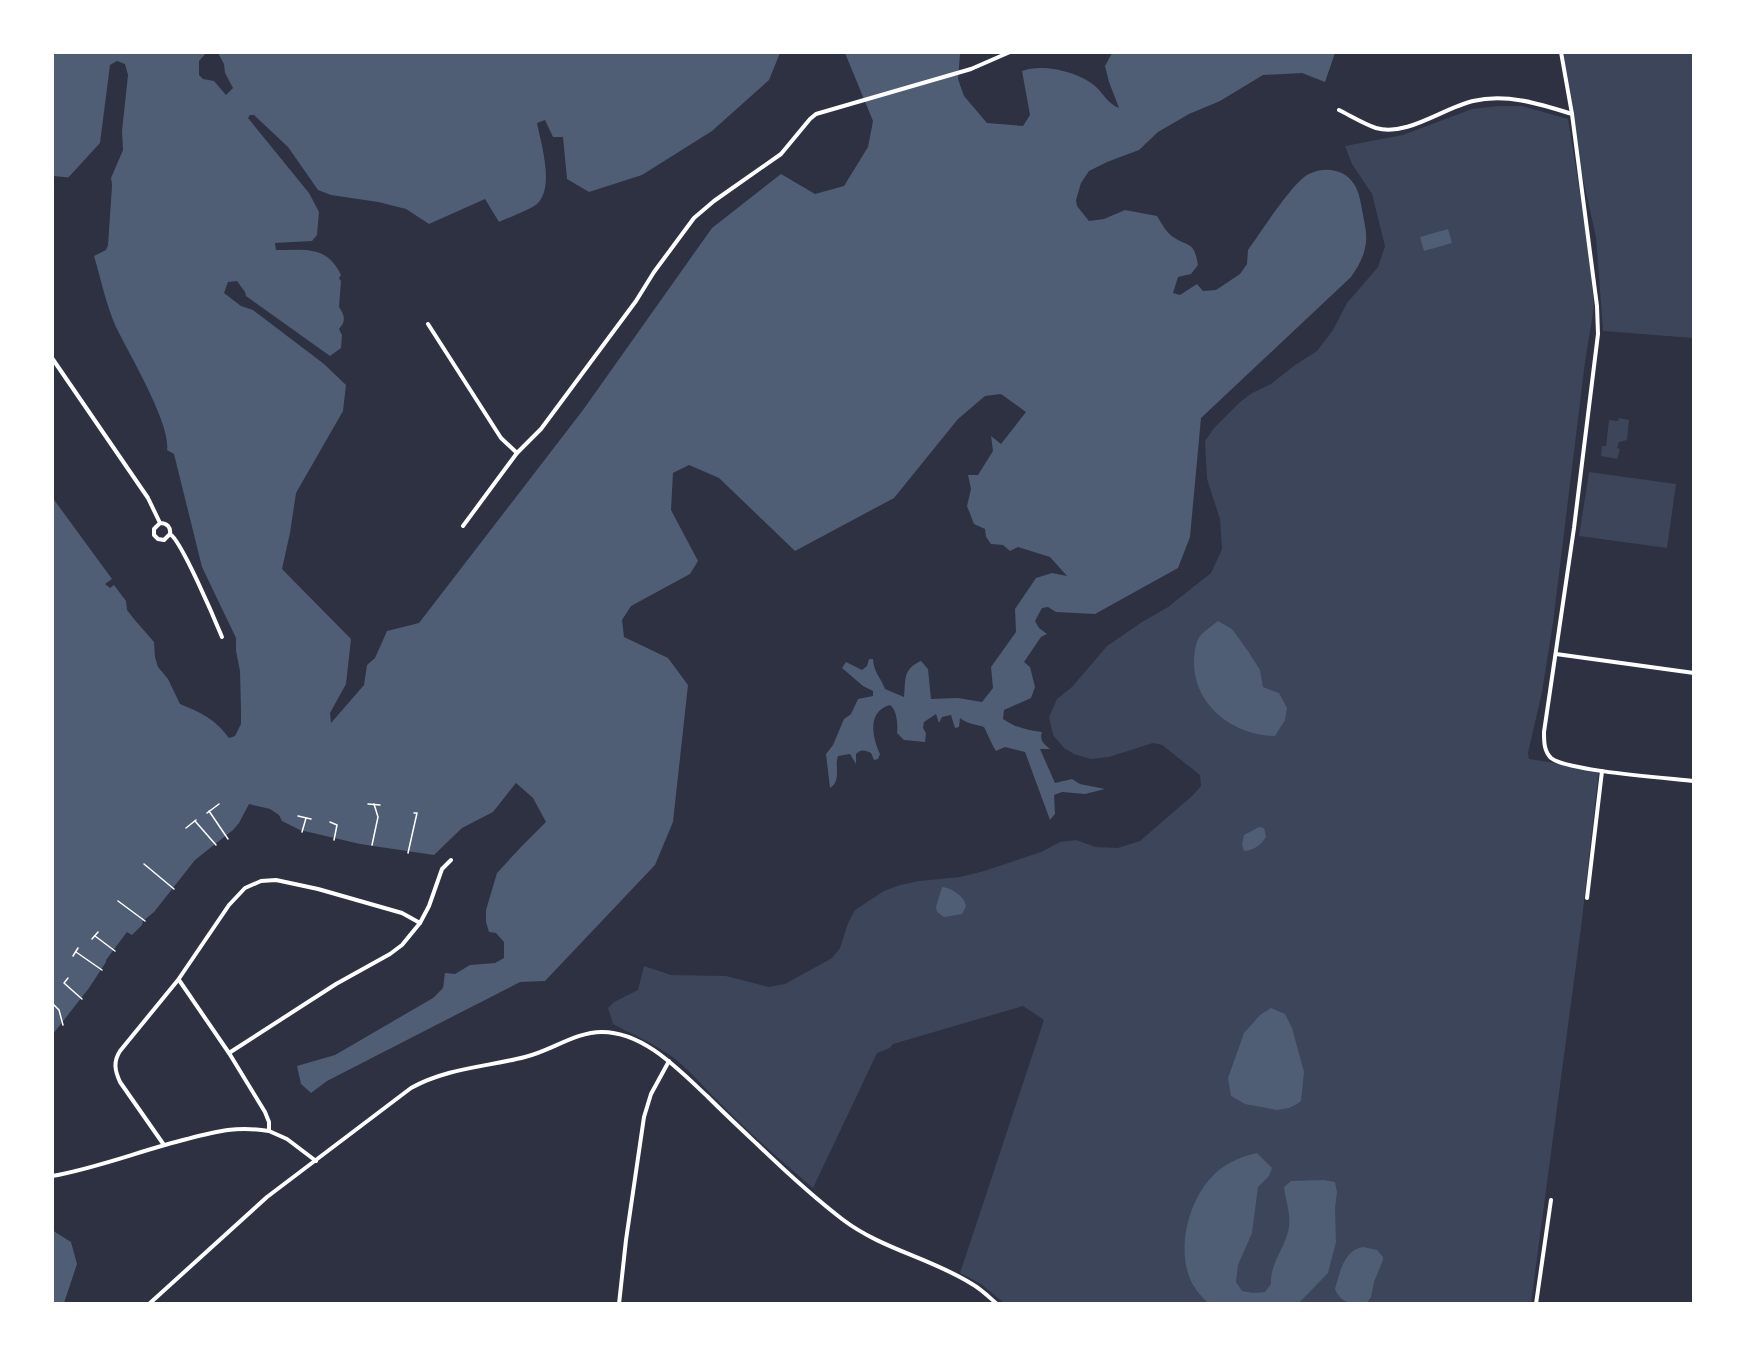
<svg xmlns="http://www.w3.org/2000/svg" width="1746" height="1356" viewBox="0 0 1746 1356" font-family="Mulish,sans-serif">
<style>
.green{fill:#3c4559}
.water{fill:#4f5d75}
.pier{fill:#2d3142}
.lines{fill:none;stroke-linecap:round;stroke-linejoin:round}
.path{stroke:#fff;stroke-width:1.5}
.minor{stroke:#fff;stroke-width:4}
</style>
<rect width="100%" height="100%" fill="#2d3142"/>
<g class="green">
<path d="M1562 53H1693V338L1603 331 1596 237 1582 174 1577 163Z"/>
<path d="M1498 106H1522L1568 119 1588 243 1594 307 1585 362 1553 623 1542 692 1528 753 1529 759 1599 770 1581 928 1531 1303H1004L981 1284 960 1273 1044 1020 1023 1006 893 1044 890 1048 877 1053 813 1188C780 1160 747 1131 717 1100 701 1085 688 1068 670 1055 652 1043 632 1034 613 1024L608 1008 614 1002 638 990 644 966 671 975 726 976 769 987 785 984 832 958 840 948 848 923 855 910 884 891 900 885 919 881 960 877 984 871 1041 852 1060 842 1076 840 1096 847 1118 848 1140 841 1192 796 1201 786 1200 775 1162 745 1153 743 1109 757 1090 759 1074 754 1064 748 1053 735 1049 717 1057 699 1072 687 1107 646 1142 622 1168 607 1211 573 1222 549 1220 519 1207 479 1205 441 1214 428 1240 402 1252 393 1271 384 1295 365 1317 351 1333 330 1347 303 1378 267 1385 246 1372 194 1352 164 1345 146 1403 135 1472 109Z"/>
<path d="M1619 418 1629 420 1627 440 1619 442 1617 448 1620 449 1617 459 1601 456 1602 446H1606L1609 420 1618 421Z"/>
<path d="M1589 472 1676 484 1667 548 1579 536Z"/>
</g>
<g class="water">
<path d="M53 53H780L769 80 712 131 642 175 589 192 567 179 563 137H553L545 120 537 123C541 144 555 187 537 204 531 209 508 218 499 222L485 199 429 224 406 209 378 202 331 195 318 190 288 147 254 115H250L248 118 309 193 319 212 317 235 312 241 275 243 276 250C305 250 327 245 341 275L339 278 341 281 339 307C345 316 346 321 339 329L342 335 341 348 330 356 246 296 245 292 237 281 228 282 224 293 241 306 253 310 324 364 346 385 343 411 296 493 290 533 282 569 351 639 346 684 330 713 331 723 364 685 367 665 375 658 387 631 419 623 583 410 712 228 781 174 815 194 844 186 868 147 873 121 845 53H961L960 54 958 79 964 96 987 123 1023 126 1030 115 1022 71C1042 63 1079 72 1095 86 1103 93 1108 104 1119 108L1109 82 1105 66 1112 53H1335L1325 82 1302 73 1263 75 1220 101 1189 114 1158 132 1139 150 1107 162 1089 171 1081 183 1076 200 1077 206 1089 221 1104 219 1125 210 1157 216C1162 224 1166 232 1173 237 1190 248 1194 241 1198 265L1191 274 1178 277 1173 293 1180 295 1197 284 1203 291 1216 290 1240 274 1247 264 1248 250C1260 234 1293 181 1309 174 1324 166 1345 169 1354 184 1360 193 1361 205 1363 215 1365 226 1368 237 1365 248 1363 259 1357 268 1351 277L1201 418 1190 537 1178 568 1095 614 1056 612 1048 607 1042 608 1035 621 1039 628 1047 634 1041 637 1024 662 1030 667 1035 687 1031 698 1004 710 1003 719C1016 728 1027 730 1042 732 1039 740 1044 744 1050 749H1040L1055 783 1072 779 1080 784 1105 789 1085 794 1062 792 1054 795 1055 814 1050 820 1025 752 1005 747 996 751 993 746 984 727C975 724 967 724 960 718L959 727 955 728 951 715 942 717 939 723 936 714 924 722 923 728 926 733 925 742 904 740 897 733C898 725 897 710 890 705 867 711 872 737 880 754L878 759 874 760 871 753C865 750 861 749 856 754V764L850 754 838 756C834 767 842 780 830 788L826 754 833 745 844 719 851 714 858 699 873 696V691L863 686 842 668 846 662 862 670 867 666 869 659H873C874 673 880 676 885 689L904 697C906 681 902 669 921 661L928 669 931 699 958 698 982 702 993 688 991 667 1016 632 1015 609 1036 578 1052 573 1067 576 1050 557 1018 547 1010 551 1003 545 991 544 986 537 985 529 974 524 967 506 971 489 968 475H978L993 451 991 436 1001 444 1026 412 1001 394 985 396 958 419 894 498 795 551 719 478 689 465 673 473 671 510 698 561 690 574 631 606 622 620 624 637 668 658 688 685 673 822 655 865 545 981 520 982 327 1081 311 1093 301 1084 297 1066 335 1055 433 998 443 988 445 973 455 974 470 965 495 963 504 958V942L496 933 489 932 486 922V910L497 873 521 847 546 822 533 798 516 783 493 812 462 828 434 855 360 844 300 830 282 821 279 815 270 809 249 804 239 823 233 830 195 860 154 912 143 921 142 925 132 935 127 932 106 960V962L89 988 53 1034 52 497 112 579 105 584 110 588 114 585 126 601 127 610 134 619 154 642 155 657 158 667 168 679 180 704C202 713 215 719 229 738L235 736 241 724V710L240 671 236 651V638L202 567 174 454 167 450C171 424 129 354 116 327 106 305 101 279 94 256L106 250 108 245 112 186 109 170 119 146 122 69 118 67 112 80 107 137 74 178 53 176Z"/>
<path d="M1448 229 1452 243 1424 251 1420 237Z"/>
<path d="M1218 621 1232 629 1248 651 1260 670 1263 687 1279 693 1287 708 1285 720 1275 736C1235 736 1194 706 1194 663 1194 655 1195 643 1200 636 1205 630 1212 626 1218 621Z"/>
<path d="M1259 827 1264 828 1266 837C1262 844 1253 851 1244 851L1242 845 1244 835Z"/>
<path d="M942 887C952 888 964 896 966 906L962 914 944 917 937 912 936 907Z"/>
<path d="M1271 1008 1285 1014 1292 1028 1304 1072 1301 1101 1297 1104 1289 1108 1277 1110 1245 1104 1231 1096 1228 1078 1244 1033 1260 1015Z"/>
<path d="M1257 1153 1272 1168 1269 1176 1258 1187 1252 1233 1238 1265 1236 1282 1242 1291 1253 1293 1265 1292 1271 1284C1270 1265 1282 1252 1287 1235 1293 1218 1286 1204 1284 1187L1291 1181 1324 1180 1335 1182 1337 1192 1335 1208 1336 1242 1328 1273 1299 1303H1208C1203 1298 1197 1292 1193 1285 1174 1251 1189 1194 1219 1170 1231 1161 1243 1156 1257 1153Z"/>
<path d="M52 1230 71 1242 77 1264 64 1303H53Z"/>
<path d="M1363 1247 1377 1250 1383 1257V1260L1374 1282 1371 1297 1367 1303C1352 1304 1341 1304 1335 1289 1340 1272 1344 1250 1363 1247Z"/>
</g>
<g class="pier">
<path d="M206 53H218L224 64 225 73 233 88 226 95 214 81 203 79 199 75V61Z"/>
<path d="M117 61 125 64 128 75 122 131 123 150 111 178 112 186 108 181 106 170 116 145V96L119 72 115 80 110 138 77 180H66L100 143 110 65Z"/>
</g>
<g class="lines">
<g class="path">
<path d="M368 804 380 805"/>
<path d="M209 811 228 839"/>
<path d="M207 813 219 804"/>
<path d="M298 816 311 819"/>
<path d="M195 821 216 845"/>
<path d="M330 822 337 825 334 840"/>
<path d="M186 828 196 820"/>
<path d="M302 832 306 818"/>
<path d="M372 845 378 817 374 804"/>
<path d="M408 853 417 813H414"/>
<path d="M144 864 174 889"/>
<path d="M118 901 145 921"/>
<path d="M95 936 115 951"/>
<path d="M92 939 98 932"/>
<path d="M76 952 102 970"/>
<path d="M73 956 78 948"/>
<path d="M68 978 64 983 82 999"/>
<path d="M52 1003 59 1010 63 1025"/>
</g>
<g class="minor">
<path d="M1561 52 1572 114 1597 306 1598 334 1574 528 1544 732C1544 742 1544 751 1551 758 1567 771 1668 778 1694 781"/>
<path d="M1339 110C1351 116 1364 124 1376 128 1407 137 1443 108 1473 101 1507 93 1540 104 1572 114"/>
<path d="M428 324 501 438 517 453"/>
<path d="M52 358 148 498 160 523C167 523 171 527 170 534L164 540 158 539 154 535V529L160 523"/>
<path d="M463 526 517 453 541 429 636 301 654 272 694 218 714 201 781 154 810 119 816 114 971 69 1010 52"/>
<path d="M170 534C181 540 215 620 222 637"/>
<path d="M1556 654 1694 673"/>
<path d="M1587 898 1602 771"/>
<path d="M179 980 229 1053 265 1112 269 1122V1131L287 1139 316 1161"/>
<path d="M229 1053 336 984 390 954 402 945 420 923 429 906 442 869 451 860"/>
<path d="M164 1145 120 1082C115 1071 113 1062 120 1051L178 980 229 905 245 888 261 881 276 880 318 889 402 913 420 923"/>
<path d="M52 1176C98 1168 142 1150 187 1139 218 1131 237 1126 269 1131"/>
<path d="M149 1304 267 1197 411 1088C447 1068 486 1067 525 1057 551 1051 575 1032 602 1032 644 1032 679 1070 708 1097 724 1113 740 1128 757 1144 784 1170 812 1196 842 1219 881 1249 931 1258 972 1284 981 1289 989 1297 997 1304"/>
<path d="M619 1304 626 1240 644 1117 651 1094 669 1061"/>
<path d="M1536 1304 1551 1200"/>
</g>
</g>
<rect width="1746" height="1356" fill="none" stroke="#ffffff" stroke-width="108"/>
</svg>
